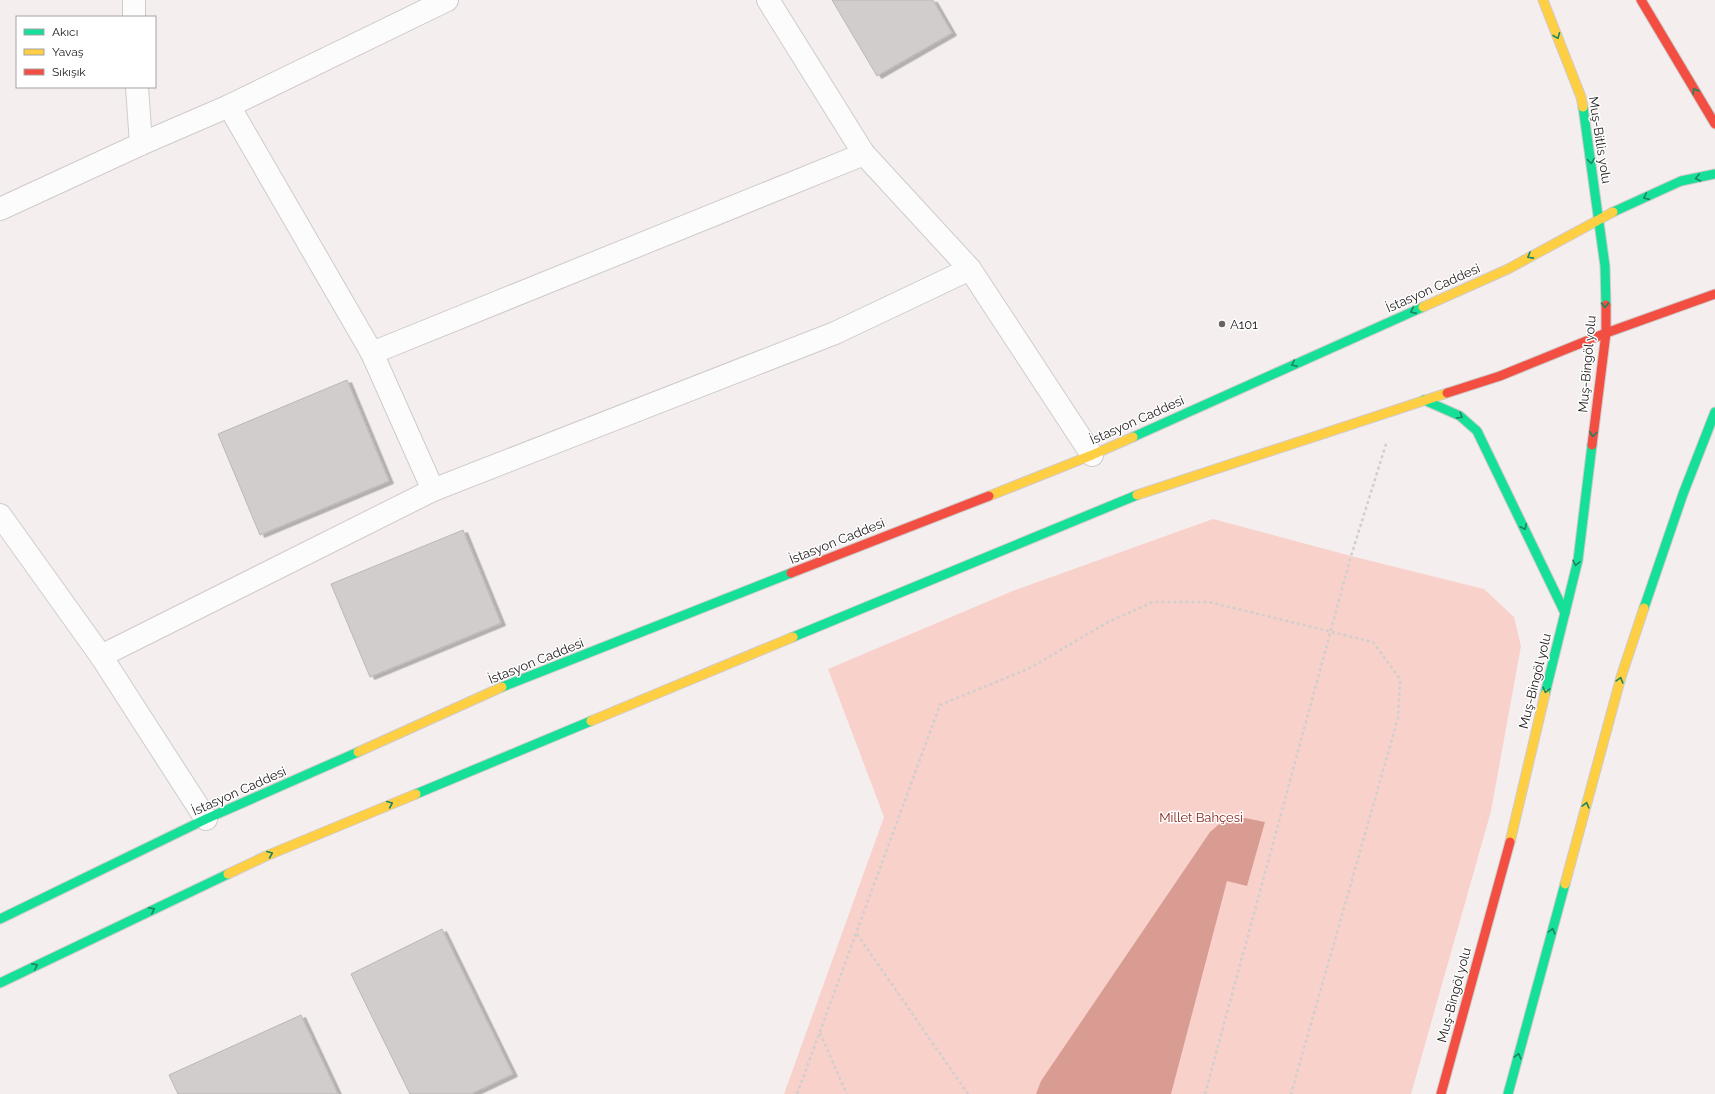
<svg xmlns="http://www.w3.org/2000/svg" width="1715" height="1094" viewBox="0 0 1715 1094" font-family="Raleway,sans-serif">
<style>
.green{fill:#f9d1cb}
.water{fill:#d99c93}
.building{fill:#d2cdcd;stroke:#bcb7b6;filter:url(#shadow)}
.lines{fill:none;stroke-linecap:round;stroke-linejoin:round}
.street-casing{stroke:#d0cbcb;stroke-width:24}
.fast-casing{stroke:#d0cbcb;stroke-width:11}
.slow-casing{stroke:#d0cbcb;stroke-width:11}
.jam-casing{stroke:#d0cbcb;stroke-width:11}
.path{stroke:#d1cfce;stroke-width:2.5;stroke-dasharray:3 3;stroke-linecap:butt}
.street{stroke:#fdfcfc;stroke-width:22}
.fast{stroke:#16e098;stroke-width:9}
.slow{stroke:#ffcf43;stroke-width:9}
.jam{stroke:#f24e42;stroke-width:9}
.oneway{stroke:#1a865f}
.poi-dot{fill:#696464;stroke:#fff;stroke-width:1.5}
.labels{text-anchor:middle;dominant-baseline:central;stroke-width:3;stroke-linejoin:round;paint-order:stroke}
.street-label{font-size:13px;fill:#1e1919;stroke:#fff}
.poi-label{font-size:13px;fill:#1e1919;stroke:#fff;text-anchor:start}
.park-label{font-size:13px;fill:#8a251b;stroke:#fff}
</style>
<defs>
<filter id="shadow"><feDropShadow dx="4.5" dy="2.5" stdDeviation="0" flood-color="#0004"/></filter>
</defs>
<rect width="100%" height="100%" fill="#f4eeee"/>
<path class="green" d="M1213 519 1351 556 1484 589 1514 617 1521 646 1491 811 1411 1094H784L884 817 828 669 1015 590Z"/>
<path class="water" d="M1245 818 1265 822 1247 886 1227 881 1171 1094H1036L1041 1081 1210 832 1224 820Z"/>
<g class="building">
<path d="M832 0H933L952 33 877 76Z"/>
<path d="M347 380 389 481 260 535 218 434Z"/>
<path d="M463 530 501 623 370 677 331 584Z"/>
<path d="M442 929 513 1074 471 1094H410L351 974Z"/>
<path d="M301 1015 338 1094H178L169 1075Z"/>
</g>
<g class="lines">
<g class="street-casing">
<g id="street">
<path d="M768 0 864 154 970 269 1092 455"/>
<path d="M134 17V0"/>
<path d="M137 87 141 144"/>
<path d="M229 106 372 353 433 490"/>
<path d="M0 209 141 144 229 106 447 0"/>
<path d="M372 353 864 154"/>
<path d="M0 515 101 656 206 819"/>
<path d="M101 656 433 490 835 333 970 269"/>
</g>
</g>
<g class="fast-casing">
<g id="fast">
<path d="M1583 107 1605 266 1606 305"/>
<path d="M1613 212 1681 181 1715 174"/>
<path d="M1424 400 1460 416 1477 431 1565 613"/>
<path d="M1133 437 1423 307"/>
<path d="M1644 608 1683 494 1715 412"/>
<path d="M793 637 1137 495"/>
<path d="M502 687 791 573"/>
<path d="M1545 694 1578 560 1592 445"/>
<path d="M416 794 591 721"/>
<path d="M0 919 206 819 358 752"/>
<path d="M0 983 228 874"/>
<path d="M1508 1094 1565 884"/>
</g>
</g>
<g class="slow-casing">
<g id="slow">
<path d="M1543 0 1581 97 1583 107"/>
<path d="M1423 307 1508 269 1613 212"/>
<path d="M1137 495 1447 393"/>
<path d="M989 496 1092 455 1133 437"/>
<path d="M591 721 793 637"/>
<path d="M358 752 502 687"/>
<path d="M1510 842 1545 694"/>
<path d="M228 874 266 856 416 794"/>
<path d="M1565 884 1621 677 1644 608"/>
</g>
</g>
<g class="jam-casing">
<g id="jam">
<path d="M1641 0 1715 124"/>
<path d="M1447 393 1500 376 1606 333 1715 294"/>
<path d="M1592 445 1606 333V305"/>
<path d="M791 573 989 496"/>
<path d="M1441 1094 1510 842"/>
</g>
</g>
<g class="path">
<path d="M857 934 968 1094"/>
<path d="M820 1033 847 1094"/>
<path d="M797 1094 940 705 1030 668 1108 622 1153 602H1209L1373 642 1400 679 1398 718 1291 1094"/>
<path d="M1205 1094 1351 556 1387 441"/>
</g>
<use href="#street" class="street"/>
<use href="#fast" class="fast"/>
<use href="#slow" class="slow"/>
<use href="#jam" class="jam"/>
</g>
<defs><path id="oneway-chevron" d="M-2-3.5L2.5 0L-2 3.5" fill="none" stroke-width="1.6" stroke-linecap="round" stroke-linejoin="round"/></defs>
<g class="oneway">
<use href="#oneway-chevron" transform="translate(1557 36) rotate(68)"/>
<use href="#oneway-chevron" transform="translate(1695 91) rotate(-121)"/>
<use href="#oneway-chevron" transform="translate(1591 161) rotate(82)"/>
<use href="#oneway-chevron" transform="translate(1698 178) rotate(168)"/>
<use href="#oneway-chevron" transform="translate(1646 197) rotate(156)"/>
<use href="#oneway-chevron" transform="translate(1530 256) rotate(151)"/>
<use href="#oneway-chevron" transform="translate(1605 305) rotate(89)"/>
<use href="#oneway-chevron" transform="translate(1413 311) rotate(156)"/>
<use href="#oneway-chevron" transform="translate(1294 364) rotate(156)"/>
<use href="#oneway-chevron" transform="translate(1460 416) rotate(31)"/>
<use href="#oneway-chevron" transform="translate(1593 434) rotate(97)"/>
<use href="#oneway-chevron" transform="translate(1524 527) rotate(64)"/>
<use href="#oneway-chevron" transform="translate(1576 563) rotate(102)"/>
<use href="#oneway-chevron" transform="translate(1620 680) rotate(-74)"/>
<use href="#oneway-chevron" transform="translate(1546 690) rotate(104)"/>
<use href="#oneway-chevron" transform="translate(390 804) rotate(-23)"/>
<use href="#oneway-chevron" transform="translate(1586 805) rotate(-75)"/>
<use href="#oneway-chevron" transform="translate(270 854) rotate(-23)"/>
<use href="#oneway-chevron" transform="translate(152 910) rotate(-26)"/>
<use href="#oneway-chevron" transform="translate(1552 931) rotate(-75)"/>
<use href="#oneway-chevron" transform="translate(35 966) rotate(-26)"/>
<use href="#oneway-chevron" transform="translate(1518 1056) rotate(-75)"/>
</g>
<circle class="poi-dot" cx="1222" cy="324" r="4"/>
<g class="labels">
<g class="street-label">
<text transform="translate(1600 140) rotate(81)">Muş-Bitlis yolu</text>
<text transform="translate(1433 288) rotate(-24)">İstasyon Caddesi</text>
<text transform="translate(1587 364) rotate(-85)">Muş-Bingöl yolu</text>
<text transform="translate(1137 420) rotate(-24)">İstasyon Caddesi</text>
<text transform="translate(837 541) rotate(-22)">İstasyon Caddesi</text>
<text transform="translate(536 661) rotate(-22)">İstasyon Caddesi</text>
<text transform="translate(1535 681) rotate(-76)">Muş-Bingöl yolu</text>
<text transform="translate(239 791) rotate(-24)">İstasyon Caddesi</text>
<text transform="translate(1454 995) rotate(-75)">Muş-Bingöl yolu</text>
</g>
<g class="poi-label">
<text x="1230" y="324">A101</text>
</g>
<g class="park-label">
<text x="1201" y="817">Millet Bahçesi</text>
</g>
</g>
<rect x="16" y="16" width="140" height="72" fill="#ffffff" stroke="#a5a3a3"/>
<rect x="24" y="29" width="20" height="6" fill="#16e098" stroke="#a5a3a3"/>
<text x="52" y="36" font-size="12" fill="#1e1919">Akıcı</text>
<rect x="24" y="49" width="20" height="6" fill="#ffcf43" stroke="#a5a3a3"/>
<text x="52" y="56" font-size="12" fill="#1e1919">Yavaş</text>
<rect x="24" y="69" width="20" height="6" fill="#f24e42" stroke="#a5a3a3"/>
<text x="52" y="76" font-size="12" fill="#1e1919">Sıkışık</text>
</svg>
